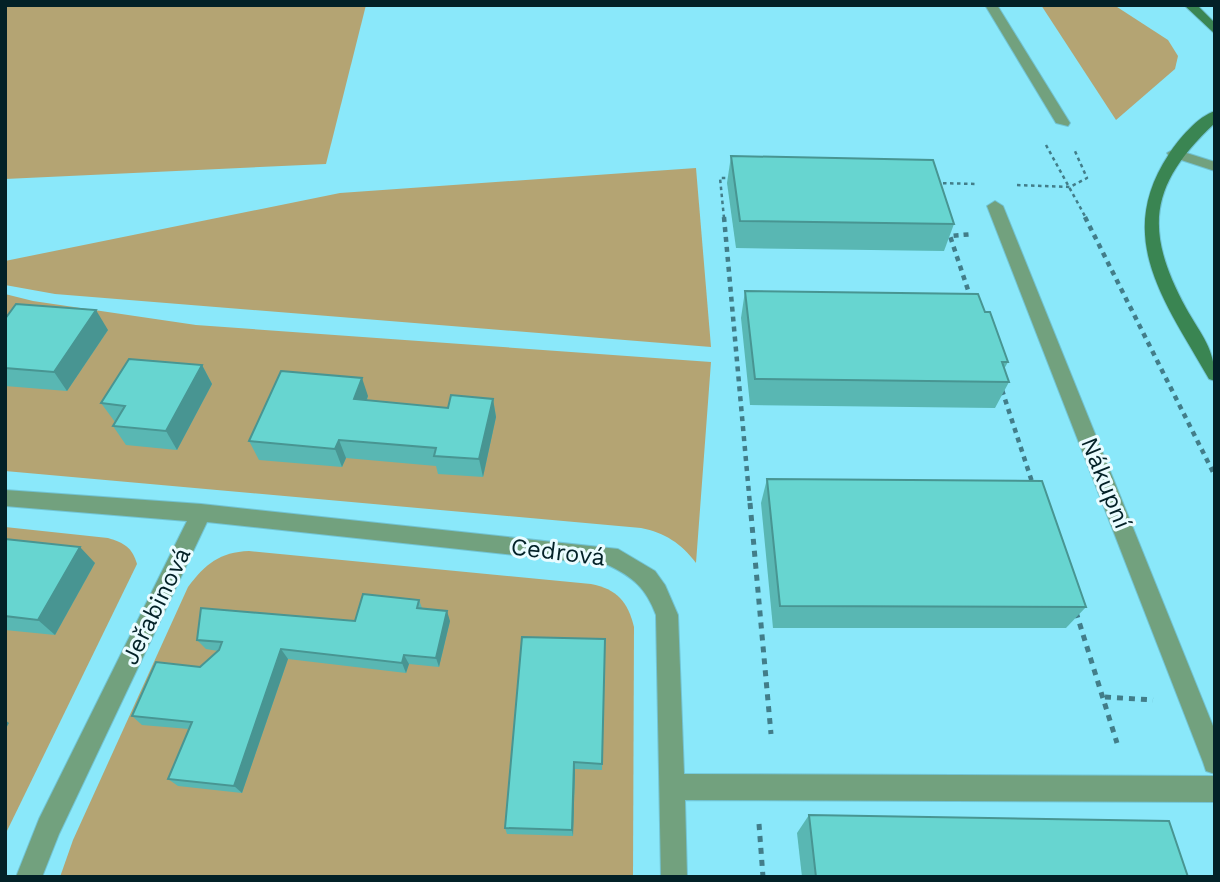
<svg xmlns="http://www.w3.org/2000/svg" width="1220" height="882" viewBox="0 0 1220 882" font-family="'Work Sans',sans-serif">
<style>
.green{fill:#b4a473}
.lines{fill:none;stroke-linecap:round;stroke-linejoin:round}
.service-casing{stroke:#72c4d4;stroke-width:2}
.minor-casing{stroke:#72c4d4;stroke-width:2}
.secondary-casing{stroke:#72c4d4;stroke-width:2}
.path-far2{stroke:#427d89;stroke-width:2.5;stroke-dasharray:3.5 3.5;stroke-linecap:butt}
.path-far1{stroke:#427d89;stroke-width:4.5;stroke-dasharray:5 5;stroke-linecap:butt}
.path{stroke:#427d89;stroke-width:5;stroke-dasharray:6 6;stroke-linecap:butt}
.service{fill:#72a17e;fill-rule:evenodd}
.minor{fill:#72a17e;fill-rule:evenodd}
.secondary{fill:#3a8552;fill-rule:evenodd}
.wall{fill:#59b7b3}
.shaded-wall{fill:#489592}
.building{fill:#67d5d0;stroke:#489592;stroke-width:2}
.labels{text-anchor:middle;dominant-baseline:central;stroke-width:6;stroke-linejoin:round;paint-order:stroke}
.street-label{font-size:24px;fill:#032127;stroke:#eafcff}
</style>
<rect width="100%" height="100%" fill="#8ae8fa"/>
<g class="green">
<path d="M5 5H366L326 164 5 179Z"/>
<path d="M1041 5H1114L1168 40 1178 56 1175 69 1116 120Z"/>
<path d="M696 168 711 347 55 294 5 285V261L340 193Z"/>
<path d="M5 294 33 301 196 325 711 362 696 563C681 543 665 533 641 528L5 471Z"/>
<path d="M5 527 108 538C124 543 132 547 137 564L5 835Z"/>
<path d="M249 551 591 584C617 589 628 602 634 627L633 877H60L73 840 188 587C205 564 220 552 249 551Z"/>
</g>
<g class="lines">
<g class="service-casing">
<g id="service">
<path d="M985 5H997L1070 123 1068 126 1056 123Z"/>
<path d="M1174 149 1215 162V171L1169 156 1167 153Z"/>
</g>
</g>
<g class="minor-casing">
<g id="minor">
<path d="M995 201 1003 206 1215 731V774L1206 771 1203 762 987 206Z"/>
<path d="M5 490 201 504 618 549 655 571 665 585 678 615 684 774 1215 776V802L685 800 687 877H661L656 615C646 588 633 577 608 565L207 522 59 834 42 877H16L39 819 187 521 5 506Z"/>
</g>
</g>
<g class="secondary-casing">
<g id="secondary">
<path d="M1184 5H1197L1215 23V34Z"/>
<path d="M1215 111V123C1150 184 1143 229 1186 308 1201 335 1215 348 1215 381L1209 379C1166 303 1113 238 1169 154 1178 140 1198 116 1215 111Z"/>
</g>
</g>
<g class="path-far2">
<path d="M1046 145 1086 218"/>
<path d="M936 183 977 184"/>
<path d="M1017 185 1070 187 1087 178 1074 149"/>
<path d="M724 218 720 178H732"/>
</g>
<g class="path-far1">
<path d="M724 217 750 505"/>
<path d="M1085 217 1215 476"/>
<path d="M971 299 950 236 973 234"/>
<path d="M1002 390 1033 485"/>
</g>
<g class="path">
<path d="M750 503 771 734"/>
<path d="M1076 612 1117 743"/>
<path d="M1105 697 1153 700"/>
<path d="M759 824 763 877"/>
</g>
<use href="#service" class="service"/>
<use href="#minor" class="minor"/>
<use href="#secondary" class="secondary"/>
</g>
<g class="wall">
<path d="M731 156 954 224 944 251 736 248 727 183Z"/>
<path d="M745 291 985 312 1008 362 1004 369 1009 382 995 408 750 405 741 318Z"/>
<path d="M5 319 108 330 67 391 5 386Z"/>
<path d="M202 365 212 384 177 450 126 445 113 426 115 422 101 403Z"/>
<path d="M368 396 367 400 448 408 493 399 496 417 483 477 438 474 436 466 346 458 342 467 259 460 249 441Z"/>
<path d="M767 479 1086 607 1066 628H773L761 503Z"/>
<path d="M5 539 95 563 55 635 5 630Z"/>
<path d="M419 600 422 608 450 621 439 667 409 664 406 673 288 659 242 793 178 786 168 779 189 729 142 725 132 716 200 667 218 651 206 649 197 640 355 621Z"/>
<path d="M605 639 602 770 575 769 573 836 507 834 505 828Z"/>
<path d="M809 815 1188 877H802L797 833Z"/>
</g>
<g class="shaded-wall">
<path d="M96 310 108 330 67 391 54 372Z"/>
<path d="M202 365 212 384 177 450 166 431Z"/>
<path d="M362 378 368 396 360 417 354 399Z"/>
<path d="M493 399 496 417 483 477 479 459Z"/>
<path d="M339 440 346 458 342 467 335 449Z"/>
<path d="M80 547 95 563 55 635 38 620Z"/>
<path d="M447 611 450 621 439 667 436 658Z"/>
<path d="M281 649 288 659 242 793 234 786Z"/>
<path d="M404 655 409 664 406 673 402 663Z"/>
<path d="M5 720 9 723 5 730Z"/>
<path d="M574 762 575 769 573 836 572 830Z"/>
</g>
<g class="building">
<path d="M731 156 933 160 954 224 740 221Z"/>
<path d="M745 291 978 294 985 312H990L1008 362H1002L1009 382 755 379Z"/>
<path d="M16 304 96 310 54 372 5 368V319Z"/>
<path d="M129 359 202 365 166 431 113 426 125 406 101 403Z"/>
<path d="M281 371 362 378 354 399 448 408 451 395 493 399 479 459 434 456 436 448 339 440 335 449 249 441Z"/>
<path d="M767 479 1042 481 1086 607 780 606Z"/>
<path d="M5 539 80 547 38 620 5 616Z"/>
<path d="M363 594 419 600 417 608 447 611 436 658 404 655 402 663 281 649 234 786 168 779 192 722 132 716 156 662 200 667 219 650 222 642 197 640 201 608 355 621Z"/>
<path d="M522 637 605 639 602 764 574 762 572 830 505 828Z"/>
<path d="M809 815 1169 821 1188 877H816Z"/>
</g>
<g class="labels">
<g class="street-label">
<text transform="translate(1106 483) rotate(68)">Nákupní</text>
<text transform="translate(558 552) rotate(7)">Cedrová</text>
<text transform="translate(156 606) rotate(-64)">Jeřabinová</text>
</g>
</g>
<rect width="1220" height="882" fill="none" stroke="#032127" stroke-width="14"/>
</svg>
